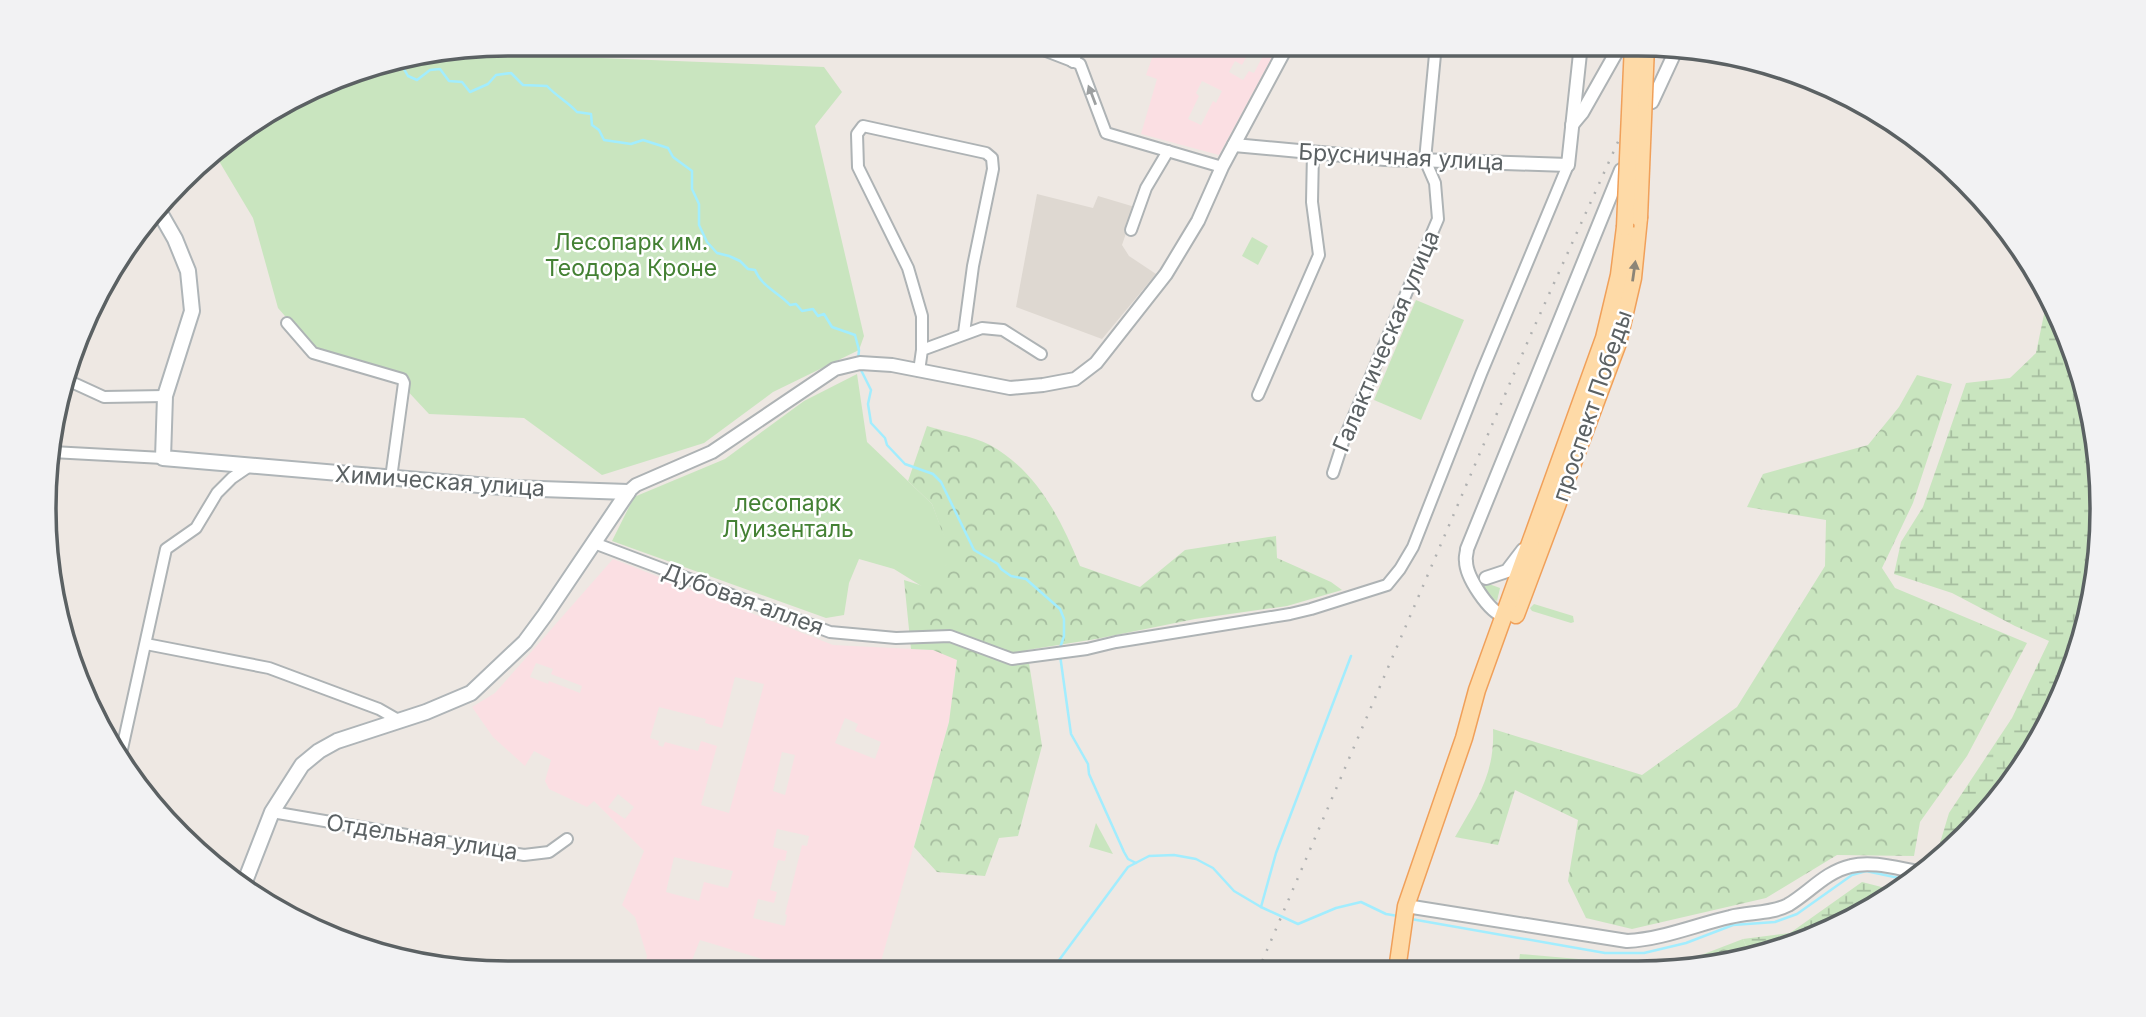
<svg xmlns="http://www.w3.org/2000/svg" width="2146" height="1017" viewBox="0 0 2146 1017" font-family="Inter,sans-serif">
<style>
.education{fill:#ded8d1}
.medical{fill:#fbdfe3;fill-rule:evenodd}
.green{fill:#c9e5bf}
.forest{fill:url(#forest-crowns)}
.wetland{fill:url(#wetland-marsh)}
.lines{fill:none;stroke-linecap:round;stroke-linejoin:round}
.stream{stroke:#a2edfe;stroke-width:2.5}
.minor-casing{stroke:#aeb3b5;stroke-width:14}
.tertiary-casing{stroke:#aeb3b5;stroke-width:16}
.secondary-casing{stroke:#afb5b8;stroke-width:18}
.primary-casing{stroke:#f0a05a;stroke-width:19}
.minor{stroke:#fff;stroke-width:10}
.tertiary{stroke:#fff;stroke-width:12}
.secondary{stroke:#fff;stroke-width:14}
.primary{stroke:#fedaa7;stroke-width:16}
.rail{stroke:#b0b1b1;stroke-width:2.5;stroke-dasharray:2 9;stroke-linecap:butt}
.primary-bridge-casing{stroke:#f0a05a;stroke-width:19;stroke-linecap:butt}
.primary-bridge{stroke:#fedaa7;stroke-width:16}
.oneway{fill:#9da0a1}
.oneway2{fill:#8c8577}
.labels{text-anchor:middle;dominant-baseline:central;stroke-width:5;stroke-linejoin:round;paint-order:stroke}
.street-label{font-size:23px;fill:#5b6163;stroke:#fff}
.park-label{font-size:23px;fill:#448134;stroke:#fff}
.rim{fill:none;stroke:#5b6163;stroke-width:3.5}
</style>
<defs>
<pattern id="forest-crowns" width="20" height="18" patternUnits="userSpaceOnUse" patternTransform="scale(1.75)"><rect width="20" height="18" fill="#c9e5bf"/><path d="M2 6a3 3 0 1 1 6 0M12 15a3 3 0 1 1 6 0" fill="none" stroke="#a6bd9f"/></pattern>
<pattern id="wetland-marsh" width="20" height="14" patternUnits="userSpaceOnUse" patternTransform="scale(1.75)"><rect width="20" height="14" fill="#c9e5bf"/><path d="M1 5h8M5 5V1M11 12h8M15 12V8" fill="none" stroke="#a6bd9f"/></pattern>
</defs>
<rect width="100%" height="100%" fill="#eee8e3"/>
<path class="education" d="M1037 194 1093 208 1098 196 1135 207 1122 245 1129 256 1156 274 1102 339 1016 307Z"/>
<g class="medical">
<path d="M1157 44H1182L1190 48 1193 44H1218L1225 47 1227 44H1257L1253 51 1250 50 1242 65 1235 61 1229 72 1243 80 1249 71 1254 73 1267 48 1271 50 1275 44H1279L1219 155 1141 134 1157 79 1146 75ZM1202 81 1222 91 1216 103 1213 101 1201 125 1188 119 1199 96 1196 93Z"/>
<path d="M613 559 833 645 933 650 957 659 949 722 878 972H805L700 940 690 965 694 973H643L647 956 635 917 622 905 644 851 594 801 587 807 549 789 545 781 551 760 534 751 525 766 493 737 472 707 495 693ZM536 663 553 669 551 674 582 686 580 693 549 681 548 684 530 677ZM735 677 764 684 729 813 701 805 717 746 701 741 698 751 665 742 663 747 658 745 659 741 650 738 659 707 706 719 705 723 722 728ZM845 718 858 724 855 731 881 742 875 759 835 743ZM782 752 795 755 785 795 773 791ZM618 794 634 807 625 819 608 807ZM777 829 809 836 807 846 802 845 785 914 787 915 785 926 753 918 758 899 774 903 777 892 770 890 778 860 785 861 787 851 773 847ZM674 857 733 871 728 888 704 882 699 901 666 892Z"/>
</g>
<g class="green">
<path d="M508 44H523L526 55 824 67 842 92 815 126 864 336 859 350 773 392 704 443 602 475 524 418 429 414 388 370 318 354 278 308 253 218 213 151 276 106 359 69Z"/>
<path d="M1252 237 1268 246 1258 265 1242 256Z"/>
<path d="M1416 300 1464 320 1421 420 1374 400Z"/>
<path d="M857 374 867 442 932 504 953 559 923 587 894 569 859 559 849 583 844 615 826 618 612 541 634 497 725 459 804 401Z"/>
<path d="M1478 580 1500 588 1497 601 1489 597Z"/>
<path d="M1534 604 1573 616 1574 622 1571 623 1532 611 1530 608Z"/>
<path d="M1096 823 1113 854 1089 847Z"/>
</g>
<g class="forest">
<path d="M1917 375 1952 384 1913 503 1882 568 1895 588 2027 643 1967 756 1920 822 1914 856 1837 855 1766 898 1632 929 1586 918 1568 881 1578 820 1515 790 1498 845 1455 837C1477 799 1495 774 1493 729L1642 775 1737 707 1825 566 1826 520 1747 507 1763 474 1868 445 1899 407Z"/>
<path d="M927 426C947 432 972 436 990 445 1037 471 1061 519 1080 566L1140 587 1185 550 1276 536 1277 558 1331 582 1342 590 1287 606 1195 619 1096 639 1027 650 1042 746 1018 836 999 838 985 876 937 872 914 847 949 722 957 660 933 650 911 649 904 580 923 586 952 559 932 504 908 481Z"/>
<path d="M1743 939 1750 955 1699 969 1518 970 1520 954 1670 967Z"/>
</g>
<g class="wetland">
<path d="M2048 295 2067 330 2093 417 2102 508 2093 599 2067 686 2006 791 1934 863 1949 813 2012 718 2049 641 2015 626 1952 593 1894 574 1901 542 1923 507 1966 383 2010 378 2036 353Z"/>
<path d="M1862 882 1897 891 1816 938 1750 955 1743 939 1790 933Z"/>
</g>
<g class="lines">
<g class="stream">
<path d="M400 62 408 76 417 80 430 70 440 69 449 81 462 82 470 92 488 84 496 75 511 73 523 85 547 86C556 96 568 102 577 112L591 114 592 125 599 130 604 140 631 144 643 140 668 148 673 157 692 171V189L699 204V225L707 242 717 253 729 256 740 261 748 269 755 270C762 287 779 293 790 305L796 304 802 311 813 309 818 316 824 314 832 327 855 335 859 350 858 360"/>
<path d="M861 370 871 390 868 404 871 423 885 438 887 445 905 464 933 474 941 482 974 550 998 564 1001 569 1011 576 1026 579 1060 609 1064 619V636L1060 648"/>
<path d="M2091 608 2092 587 2095 579"/>
<path d="M1060 655 1071 734 1088 764 1089 774 1124 852 1128 859 1136 863"/>
<path d="M1261 907 1276 853 1351 656"/>
<path d="M1411 919 1605 953H1644L1686 943 1733 925 1775 922 1797 914 1852 875 1866 871 1913 881"/>
<path d="M1051 971 1128 867 1149 856 1174 855 1196 859 1213 868 1234 891 1261 907 1298 924 1336 908 1361 902 1386 914 1398 916"/>
</g>
<g class="minor-casing">
<g id="minor">
<path d="M1028 44 1080 64 1106 133 1222 167"/>
<path d="M1131 230 1146 188 1168 151"/>
<path d="M287 323 313 353 402 379 404 383 391 478"/>
<path d="M922 350V316L908 268 858 167 857 134 863 126 986 153 992 158 993 169 973 266 964 333"/>
<path d="M919 371 922 350 982 328 1003 330 1041 354"/>
<path d="M67 380 104 397 165 396"/>
<path d="M1258 395 1319 255 1312 202 1313 152"/>
<path d="M52 452 163 458"/>
<path d="M1333 473 1344 439 1438 219 1435 183 1425 160 1436 44"/>
<path d="M594 543 830 632 896 638 950 636 1012 659 1087 649 1116 642 1290 614 1311 609 1387 585 1400 569 1413 547 1481 374 1568 165"/>
<path d="M146 644 269 668 379 709 400 721"/>
<path d="M120 758 166 549 196 528 217 493 232 478 251 465"/>
<path d="M272 812 524 855 549 852 567 839"/>
<path d="M374 951 483 971"/>
</g>
</g>
<g class="tertiary-casing">
<g id="tertiary">
<path d="M1073 61 1078 44"/>
<path d="M1652 102 1677 48"/>
<path d="M1572 125 1582 113 1621 44"/>
<path d="M1234 145 1385 159 1568 165 1581 44"/>
<path d="M628 492 636 485 712 452 835 369 860 363 892 365 1010 388 1043 385 1075 379 1096 363 1166 274 1198 221 1222 167 1288 44"/>
<path d="M1486 578 1507 571 1523 550"/>
<path d="M1504 616C1489 612 1466 577 1466 561 1465 557 1467 553 1467 549L1621 170"/>
<path d="M1406 906 1627 941C1663 939 1695 925 1730 917 1749 912 1771 914 1788 905 1810 892 1825 872 1851 866 1874 860 1902 870 1925 873"/>
</g>
</g>
<g class="secondary-casing">
<g id="secondary">
<path d="M159 211 175 239 188 271 192 311 165 396 163 458 512 488 628 492"/>
<path d="M244 884 272 812 302 765 319 751 337 741 426 712 471 693 525 642 545 615 628 492"/>
</g>
</g>
<g class="primary-casing">
<g id="primary">
<path d="M1516 615 1618 343 1633 278 1639 218"/>
<path d="M1397 970 1406 906 1464 738 1477 690 1604 338 1619 275 1625 227"/>
</g>
</g>
<use href="#minor" class="minor"/>
<use href="#tertiary" class="tertiary"/>
<use href="#secondary" class="secondary"/>
<use href="#primary" class="primary"/>
<g class="rail">
<path d="M1653 61 1659 46"/>
<path d="M1258 971 1531 334 1622 133"/>
</g>
<g class="primary-bridge-casing">
<g id="primary-bridge">
<path d="M1639 218 1646 45"/>
<path d="M1625 227 1633 44"/>
</g>
</g>
<use href="#primary-bridge" class="primary-bridge"/>
</g>
<defs><path id="oneway-solid" d="M-6-.8H1V-3.2L6.5 0L1 3.2V.8H-6Z" transform="scale(1.75)"/></defs>
<use class="oneway" href="#oneway-solid" transform="translate(1092 95) rotate(-111)"/>
<use class="oneway2" href="#oneway-solid" transform="translate(1634 271) rotate(-82)"/>
<g class="labels">
<g class="street-label">
<text transform="translate(1401 157) rotate(3)">Брусничная улица</text>
<text transform="translate(1386 341) rotate(-67)">Галактическая улица</text>
<text transform="translate(1592 406) rotate(-71)">проспект Победы</text>
<text transform="translate(440 481) rotate(4)">Химическая улица</text>
<text transform="translate(743 599) rotate(20)">Дубовая аллея</text>
<text transform="translate(422 837) rotate(9)">Отдельная улица</text>
</g>
<g class="park-label">
<text x="631" y="242">Лесопарк им.<tspan x="631" dy="26">Теодора Кроне</tspan></text>
<text x="788" y="503">лесопарк<tspan x="788" dy="26">Луизенталь</tspan></text>
</g>
</g>
<path d="M0 0H2146V1017H0ZM508 56H1638A452 452 0 0 1 2090 508V509A452 452 0 0 1 1638 961H508A452 452 0 0 1 56 509V508A452 452 0 0 1 508 56Z" fill="#f2f2f3" fill-rule="evenodd"/>
<path class="rim" d="M508 56H1638A452 452 0 0 1 2090 508V509A452 452 0 0 1 1638 961H508A452 452 0 0 1 56 509V508A452 452 0 0 1 508 56Z"/>
</svg>
